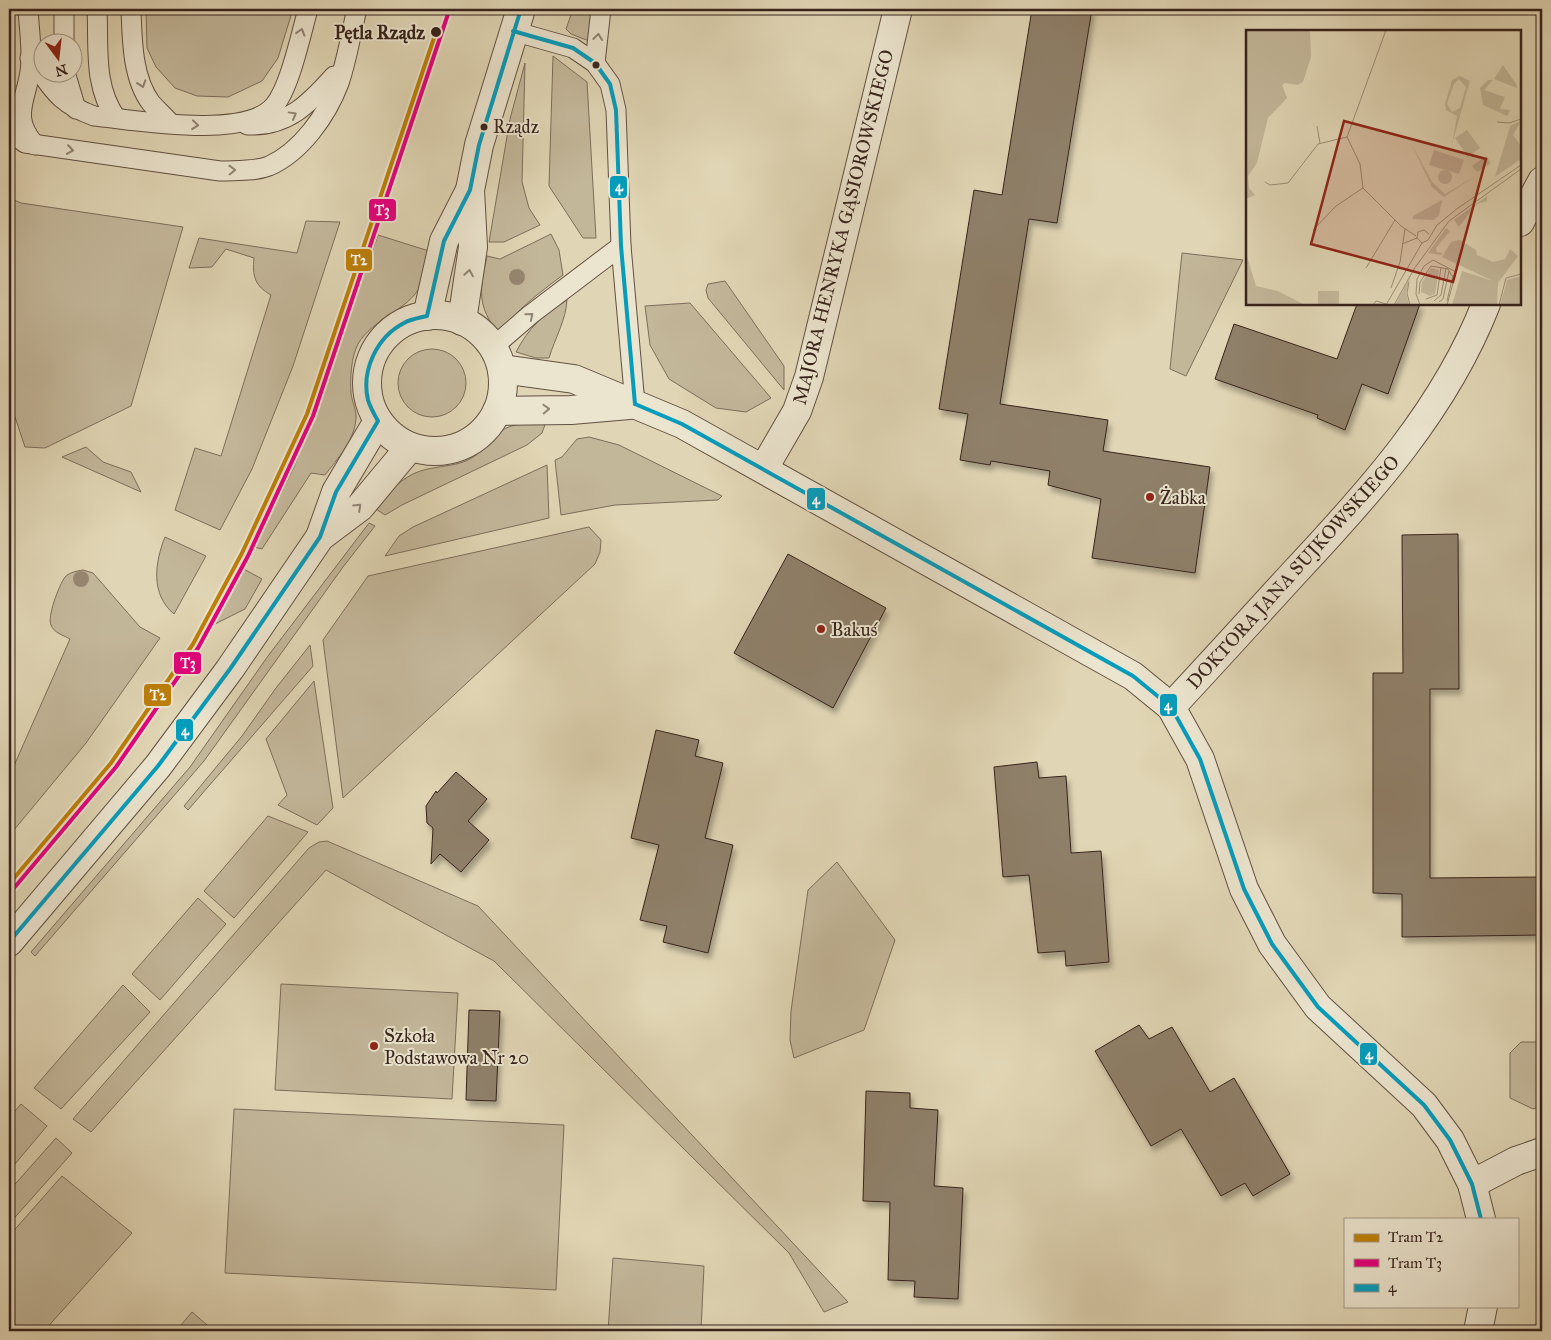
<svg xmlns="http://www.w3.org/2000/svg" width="1551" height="1340" viewBox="0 0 1551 1340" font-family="'IM FELL Great Primer',serif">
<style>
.green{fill:#c3b79a;stroke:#7d6d5b}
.building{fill:#8f806b;stroke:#37231c;filter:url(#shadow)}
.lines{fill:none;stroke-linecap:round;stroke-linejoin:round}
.service-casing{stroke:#615042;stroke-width:21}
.minor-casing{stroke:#615042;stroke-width:30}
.tertiary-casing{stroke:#615042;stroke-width:30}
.service{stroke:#ebe4ce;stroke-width:19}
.minor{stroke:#ebe4ce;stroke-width:28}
.tertiary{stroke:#ebe4ce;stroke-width:28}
.bus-1-casing{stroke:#ebe4ce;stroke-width:8}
.bus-1{stroke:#069cbc;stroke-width:4}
.tram-1-casing{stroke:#ebe4ce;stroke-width:8}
.tram-2-casing{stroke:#ebe4ce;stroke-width:8}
.tram-1{stroke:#bd7f08;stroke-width:4}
.tram-2{stroke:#e5007d;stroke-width:4}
.tree{fill:#968772}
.oneway{stroke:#918475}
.stop-dot{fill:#37231c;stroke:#ebe4ce;stroke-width:2}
.poi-dot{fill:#8f2418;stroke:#ebe4ce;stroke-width:2}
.labels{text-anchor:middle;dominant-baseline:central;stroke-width:4;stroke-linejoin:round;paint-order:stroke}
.bus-label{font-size:18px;fill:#37231c;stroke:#ebe4ce;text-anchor:start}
.stop-label{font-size:19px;font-weight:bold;fill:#37231c;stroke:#ebe4ce;text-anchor:end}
.street-label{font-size:19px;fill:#37231c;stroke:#ebe4ce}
.poi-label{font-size:19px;fill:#37231c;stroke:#ebe4ce;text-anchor:start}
.inset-road{fill:none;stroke:#9c8e77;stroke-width:1}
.view{fill:#8f2418;fill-opacity:0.15;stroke:#8f2418;stroke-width:2.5}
.inset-edge{fill:none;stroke:#37231c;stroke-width:2.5}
.line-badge{stroke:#ebe4ce;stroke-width:2}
.badge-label{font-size:14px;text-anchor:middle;font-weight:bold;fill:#fff}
</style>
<defs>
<filter id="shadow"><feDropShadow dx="3" dy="5.5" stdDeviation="2.5" flood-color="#0004"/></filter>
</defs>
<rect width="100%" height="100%" fill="#e0d5b4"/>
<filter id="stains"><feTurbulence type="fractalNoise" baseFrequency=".004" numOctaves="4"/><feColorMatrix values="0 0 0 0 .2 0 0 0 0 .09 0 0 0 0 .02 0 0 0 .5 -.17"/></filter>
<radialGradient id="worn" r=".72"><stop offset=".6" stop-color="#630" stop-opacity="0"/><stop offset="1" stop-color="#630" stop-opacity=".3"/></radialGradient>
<g class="green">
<path d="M146 9H293L278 58 262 81 228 97 197 96 175 88 156 67 147 48Z"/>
<path d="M573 9H593L589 41 571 34 566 29Z"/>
<path d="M553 56 587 82 596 238H583L549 186Z"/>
<path d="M525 63 522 182 529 208 540 225 504 242H489L510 119Z"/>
<path d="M9 198 21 203 183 227 131 406 45 448 25 447 9 399Z"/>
<path d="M306 221 340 222 293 366 252 469 220 530 175 510 195 448 221 456 271 295C255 286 252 276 254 258L226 249 212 267 189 268 199 238 297 253Z"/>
<path d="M551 234 559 250 563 275C539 293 517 309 499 334 476 305 480 290 487 256L500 259Z"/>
<path d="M378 235 429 251C427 261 426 275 421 285 408 311 373 318 358 344 351 357 350 379 351 393 352 402 357 411 356 419 354 441 338 458 325 475L311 473 262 549 254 547 294 467Z"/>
<path d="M1182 253 1243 260 1186 376 1170 369Z"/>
<path d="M725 281 784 366V390L708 298 706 290 708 284Z"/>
<path d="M567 300C566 320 555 338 549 358H536L516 352C529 327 543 315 567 300Z"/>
<path d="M690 303 771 398 746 412 716 408 669 379 650 345 645 306Z"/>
<circle cx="432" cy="383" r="34"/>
<path d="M546 422 542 433 527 445 402 505 385 515 376 509C392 488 406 472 433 468 444 466 456 465 466 461 484 453 488 440 501 431 513 422 532 424 546 422Z"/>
<path d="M589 437 619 445 722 496 718 500 615 505 561 515 555 460 562 457 577 439Z"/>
<path d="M86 447 103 462 131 472 141 492 62 457Z"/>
<path d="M547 465 549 518 385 556 399 536 413 527Z"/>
<path d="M369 523 375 526 343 567 204 761 35 956 31 952 190 767 268 656Z"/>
<path d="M589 527 601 540 600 552 595 564 343 798 323 640 368 576Z"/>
<path d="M165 537 206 556 174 614C150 594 155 562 165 537Z"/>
<path d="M240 567 262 579 245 609 207 628Z"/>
<path d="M83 570 93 573 140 627 160 638 86 743 9 836V777L70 639C63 635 54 633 51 625 47 617 59 585 65 577 70 572 77 571 83 570Z"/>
<path d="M310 645 313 666 188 810 184 806 242 736 276 688Z"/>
<path d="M314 681 333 808 317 825 278 805 287 795 266 739Z"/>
<path d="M268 816 308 832 234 918 204 891Z"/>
<path d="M327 841 478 906 848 1302 824 1312 789 1253 494 961 326 870 91 1132 73 1119 309 848 319 842Z"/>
<path d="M837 862 895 940 864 1030 794 1058 790 1040 791 1011 808 890Z"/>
<path d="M198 898 226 924 160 1000 132 974Z"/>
<path d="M281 984 458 993 452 1099 275 1090Z"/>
<path d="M123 985 150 1012 61 1109 34 1088Z"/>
<path d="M1521 1042H1542V1106L1533 1109 1510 1098V1053Z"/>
<path d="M21 1104 47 1126 9 1171V1118Z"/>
<path d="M234 1109 564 1125 556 1290 225 1273Z"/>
<path d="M56 1138 72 1153 9 1224V1191Z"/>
<path d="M62 1176 132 1233 44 1331H9V1236Z"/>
<path d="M613 1258 704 1266 701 1331H608Z"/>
<path d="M192 1312 214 1331H176Z"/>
</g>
<g class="building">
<path d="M1032 9H1092L1057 223 1029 219 1000 404 1108 420 1103 451 1210 467 1195 573 1092 558 1101 499 1048 485 1050 471 991 461 990 465 960 460 968 414 939 409 974 190 1002 195Z"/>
<path d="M1357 304H1420L1388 394 1362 384 1345 430 1317 418 1318 415 1215 379 1234 324 1337 359Z"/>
<path d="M1458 534 1459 689H1430V878L1542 877V935L1402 937V894L1373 893V673H1403L1402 535Z"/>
<path d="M788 554 886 608 833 708 734 653Z"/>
<path d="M656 730 699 740 695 756 723 763 705 838 733 845 708 953 663 942 667 926 640 920 659 845 631 838Z"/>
<path d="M1037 762 1039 778 1066 776 1071 853 1101 851 1109 962 1066 966 1065 951 1038 953 1029 875 1003 877 994 767Z"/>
<path d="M456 772 487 799 468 821 489 840 461 872 440 854 431 864 433 828 427 823 426 806 436 791 437 793Z"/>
<path d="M469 1010 500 1011 496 1101 466 1100Z"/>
<path d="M1139 1025 1149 1039 1172 1027 1210 1092 1234 1078 1290 1174 1253 1196 1245 1183 1221 1196 1181 1129 1151 1146 1095 1051Z"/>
<path d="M866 1091 910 1093V1108L938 1110 934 1186 963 1188 958 1299 914 1297 915 1281 888 1280 890 1202 863 1201Z"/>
</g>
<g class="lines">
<g class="service-casing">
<g id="service">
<path d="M28 9C29 29 33 52 30 72 25 103 11 117 35 145"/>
<path d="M64 9V42"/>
<path d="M97 9C99 47 93 85 116 118"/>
<path d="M131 9C132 38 132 78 151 103 157 110 164 116 170 123"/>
<path d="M513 31 573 48 595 63 610 84 616 110 621 246 635 404"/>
<path d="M30 58C53 88 56 102 94 116 135 120 245 140 274 106 290 87 301 34 308 9"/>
<path d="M595 63 601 9"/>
<path d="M65 72 76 109"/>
<path d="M247 125C287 127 309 104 334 76"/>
<path d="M9 131 25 143 220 171C236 170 254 172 269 166 301 152 327 115 339 83 347 60 351 33 357 9"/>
<path d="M493 347 530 315 621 246"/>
</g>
</g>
<g class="minor-casing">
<g id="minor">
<path d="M1520 222 1542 181"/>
<path d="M502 369 574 379 682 424 1133 676 1171 707 1200 759 1244 889 1272 944 1318 1007 1424 1105 1450 1140 1472 1184 1481 1219"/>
<path d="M497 411 571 410 629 405"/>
<path d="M764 468 797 411 809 377 898 9"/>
<path d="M1171 707C1212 663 1253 618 1294 573 1370 492 1445 409 1486 304"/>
<path d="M1472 1184 1516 1161 1542 1152"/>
<path d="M1478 1331 1483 1306"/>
</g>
</g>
<g class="tertiary-casing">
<g id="tertiary">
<circle cx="435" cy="383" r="68"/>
<path d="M427 316 444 241 469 192"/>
<path d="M462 321 473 247 470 190 479 145 521 9"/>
<path d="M320 537 360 507 410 447"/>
<path d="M9 942 158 766 230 669 320 537 336 492 378 421"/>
</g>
</g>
<use href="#service" class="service"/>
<use href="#minor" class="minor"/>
<use href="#tertiary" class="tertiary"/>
<g class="bus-1-casing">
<g id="bus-1">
<path d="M513 31 573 48 595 63 610 84 616 110 621 246 635 404"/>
<path d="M635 404 682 424 1133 676 1171 707 1200 759 1244 889 1272 944 1318 1007 1424 1105 1450 1140 1472 1184 1481 1219"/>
<path d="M9 942 158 766 230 669 320 537 336 492 378 421C374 414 370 407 368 400 361 370 377 337 404 323 411 319 419 318 427 316L444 241 470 190 479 145 521 9"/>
</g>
</g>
<use href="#bus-1" class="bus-1"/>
<g class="tram-1-casing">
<path id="tram-1" d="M9 884 111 763 193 644 242 553 307 414 436 32"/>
</g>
<g class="tram-2-casing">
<path id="tram-2" d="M14 888 116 767 198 648 248 556 313 416 449 11"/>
</g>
<use href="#tram-1" class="tram-1"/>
<use href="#tram-2" class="tram-2"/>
</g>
<g class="tree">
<circle cx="517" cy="277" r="8"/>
<circle cx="81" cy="579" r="8"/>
</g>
<defs><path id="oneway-chevron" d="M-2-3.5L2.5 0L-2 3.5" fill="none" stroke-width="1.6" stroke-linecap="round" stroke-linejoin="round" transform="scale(1.25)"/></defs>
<g class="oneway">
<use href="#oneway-chevron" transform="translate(301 32) rotate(-73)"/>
<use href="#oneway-chevron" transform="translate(598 37) rotate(-84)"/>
<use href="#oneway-chevron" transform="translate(142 84) rotate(71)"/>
<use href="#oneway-chevron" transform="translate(293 115) rotate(-29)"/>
<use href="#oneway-chevron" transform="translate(195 125) rotate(6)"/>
<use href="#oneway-chevron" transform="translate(70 150) rotate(8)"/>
<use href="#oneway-chevron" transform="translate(232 170) rotate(-1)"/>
<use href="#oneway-chevron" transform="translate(469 273) rotate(-81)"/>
<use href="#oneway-chevron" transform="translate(530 316) rotate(-39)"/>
<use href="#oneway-chevron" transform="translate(546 409) rotate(-2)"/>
<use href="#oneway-chevron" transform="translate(358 507) rotate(-43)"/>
</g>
<g class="stop-dot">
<circle cx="436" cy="32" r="6"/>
<circle cx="596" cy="65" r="4.5"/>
<circle cx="484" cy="127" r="4.5"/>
</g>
<g class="poi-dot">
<circle cx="1150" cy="497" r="5"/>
<circle cx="821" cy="629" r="5"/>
<circle cx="374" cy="1046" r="5"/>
</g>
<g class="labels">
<g class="bus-label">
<text x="493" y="127">Rządz</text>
</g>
<g class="stop-label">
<text x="425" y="32">Pętla Rządz</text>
</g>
<g class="street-label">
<text transform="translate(843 227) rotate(-76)">MAJORA HENRYKA GĄSIOROWSKIEGO</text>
<text transform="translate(1293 572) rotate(-48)">DOKTORA JANA SUJKOWSKIEGO</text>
</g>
<g class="poi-label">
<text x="1160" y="497">Żabka</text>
<text x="831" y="629">Bakuś</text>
<text x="384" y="1035">Szkoła<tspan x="384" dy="22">Podstawowa Nr 20</tspan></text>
</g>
</g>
<g transform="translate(1246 30)">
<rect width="275" height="275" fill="#e0d5b4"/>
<path d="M0 0H64L65 27 57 52 52 55 39 53 36 55 41 68 22 88 11 133 2 146 3 158 9 165 0 169ZM257 35 270 54 271 58 248 49ZM214 46 224 51 206 114 211 86 200 80 199 74 206 50ZM213 49 220 57 214 78 206 82 201 74 208 54ZM242 50H247L238 60 259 67 254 79 264 80 261 86 237 75 234 58ZM275 91 267 105 275 116V129L249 147 264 96ZM221 100 234 118 222 127 209 108ZM164 111 186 152 199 164 228 147 198 167 186 157ZM188 120 218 130 213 144 183 135ZM240 126 245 133 231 142 226 136ZM192 147a7 7 0 1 1 14 0a7 7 0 1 1-14 0ZM241 166V171L231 174 213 197 208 190ZM196 170 193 185 188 190 166 189 167 186ZM200 198 204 201 190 218 191 222 197 223 195 225 182 223ZM214 210 230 220 231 225 247 232 259 229 264 219 272 226 252 253 251 275H206L216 241 247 251 196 227 205 212ZM0 223 10 256 32 261 59 275H0ZM185 238 193 240 189 264 184 266 175 262 176 252ZM275 246V275H254L261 250ZM164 247 160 263 163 275H149ZM72 261H93V275H72Z" fill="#c3b79a" fill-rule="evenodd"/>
<path class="inset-road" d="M140 0 101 107 114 134 117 158 155 196 170 206M251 92 263 93 275 89M71 96 74 113M19 152 24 155 42 153 72 114 101 107M67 200 90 176 117 158M176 213 182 210 191 195 212 178 275 135M176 213 171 208 172 202 178 200 183 204M156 214 171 208M120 238 149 190M163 252 161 263 164 275M145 258 154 232 159 199M173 264 174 252 185 236 202 239 206 246M180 269 191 265 195 237M188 271 195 265 200 238M201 271 207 245M193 272 197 269 203 241M113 275H127L130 271 140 274M140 275 176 213M148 275 168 239 203 191 275 139M174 275 170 264 171 249 178 236 187 230 210 242 201 275M253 275 260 248 275 244"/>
<path class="view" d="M98 91 240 129 207 252 65 214Z"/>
<rect width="275" height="275" class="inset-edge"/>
</g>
<g class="line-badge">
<rect x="609" y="175" width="19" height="24" rx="5" fill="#069cbc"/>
<rect x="368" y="198" width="29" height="24" rx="5" fill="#e5007d"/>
<rect x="345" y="248" width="28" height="24" rx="5" fill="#bd7f08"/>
<rect x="806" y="487" width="20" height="24" rx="5" fill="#069cbc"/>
<rect x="173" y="651" width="29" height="24" rx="5" fill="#e5007d"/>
<rect x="143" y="683" width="29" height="24" rx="5" fill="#bd7f08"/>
<rect x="1159" y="693" width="19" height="24" rx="5" fill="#069cbc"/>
<rect x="175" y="718" width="19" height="24" rx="5" fill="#069cbc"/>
<rect x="1359" y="1042" width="19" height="24" rx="5" fill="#069cbc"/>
</g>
<g class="badge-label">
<text x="619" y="191">4</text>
<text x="382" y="215">T3</text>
<text x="359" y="265">T2</text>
<text x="816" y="504">4</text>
<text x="188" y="668">T3</text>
<text x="158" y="700">T2</text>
<text x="1168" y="710">4</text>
<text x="185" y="735">4</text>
<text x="1369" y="1059">4</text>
</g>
<rect width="1551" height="1340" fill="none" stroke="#e0d5b4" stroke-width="30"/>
<rect x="10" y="10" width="1531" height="1320" fill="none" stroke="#37231c" stroke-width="2.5"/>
<rect x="15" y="15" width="1521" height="1310" fill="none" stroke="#37231c"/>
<rect x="1344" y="1218" width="175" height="90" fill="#ebe4ce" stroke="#a39787"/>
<rect x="1354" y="1234" width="25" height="8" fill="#bd7f08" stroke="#a39787"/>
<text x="1388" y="1242" font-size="15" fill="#37231c">Tram T2</text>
<rect x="1354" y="1259" width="25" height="8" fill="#e5007d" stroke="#a39787"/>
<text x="1388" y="1268" font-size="15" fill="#37231c">Tram T3</text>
<rect x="1354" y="1284" width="25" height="8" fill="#069cbc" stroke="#a39787"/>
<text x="1388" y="1292" font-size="15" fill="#37231c">4</text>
<g transform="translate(58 58) rotate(165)"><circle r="24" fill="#ebe4ce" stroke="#a39787"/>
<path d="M0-4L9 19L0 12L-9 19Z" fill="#8f2418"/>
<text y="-8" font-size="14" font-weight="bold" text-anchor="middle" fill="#37231c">N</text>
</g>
<rect width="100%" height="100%" filter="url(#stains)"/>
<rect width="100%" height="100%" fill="url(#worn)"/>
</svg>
